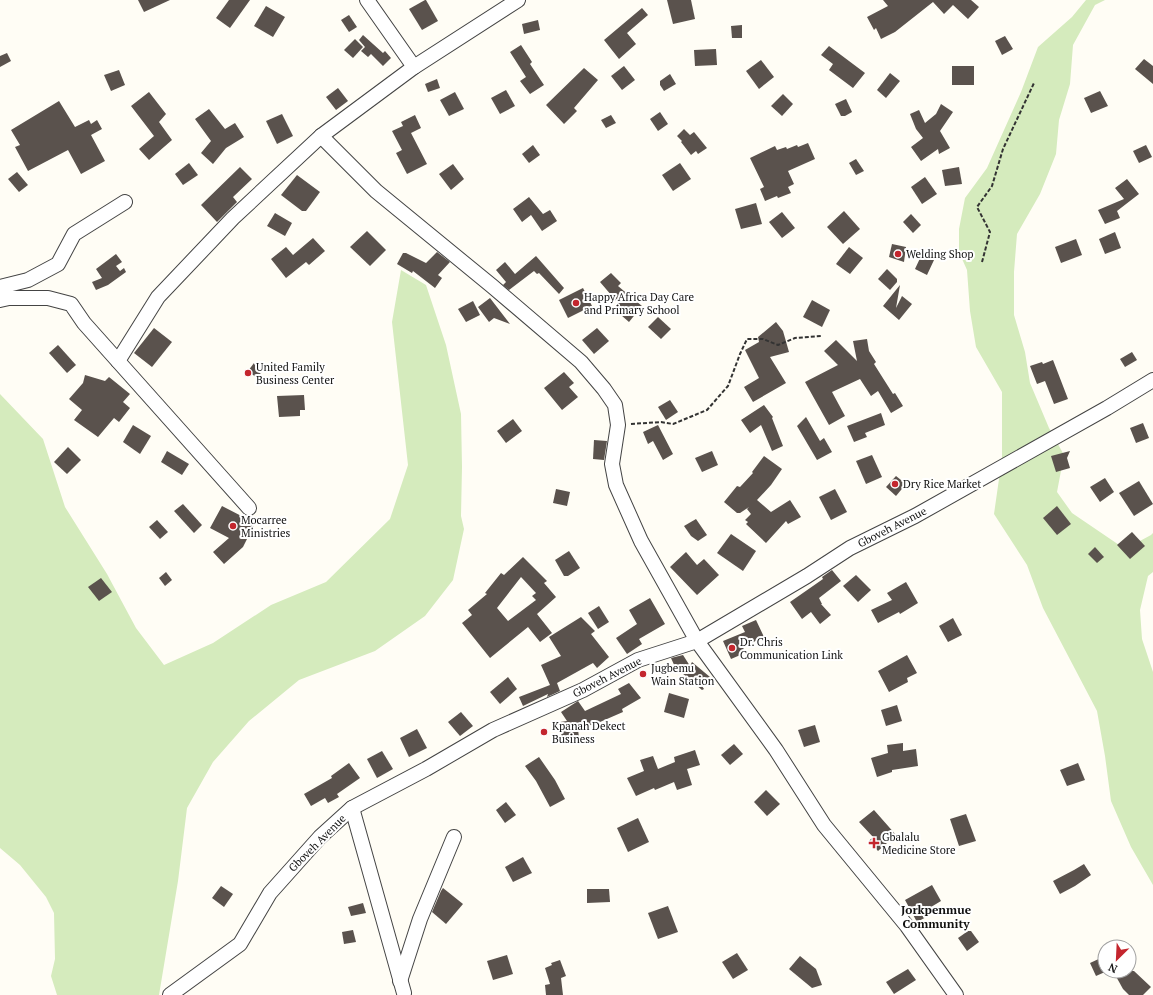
<svg xmlns="http://www.w3.org/2000/svg" width="1153" height="995" viewBox="0 0 1153 995" font-family="'PT Serif',serif">
<style>
.green{fill:#d5ebbd}
.building{fill:#5a524d;fill-rule:evenodd}
.lines{fill:none;stroke-linecap:round;stroke-linejoin:round}
.street-casing{stroke:#444;stroke-width:16}
.path{stroke:#333;stroke-width:2;stroke-dasharray:4 2;stroke-linecap:butt}
.street{stroke:#fff;stroke-width:14}
.poi-dot{fill:#c4262e;stroke:#fff;stroke-width:1.5}
.labels{text-anchor:middle;dominant-baseline:central;stroke-width:4;stroke-linejoin:round;paint-order:stroke}
.poi-label{font-size:11px;fill:#111;stroke:#fff;text-anchor:start}
.street-label{font-size:11px;fill:#111;stroke:#fff}
.neighbourhood-label{font-size:12px;font-weight:bold;fill:#111;stroke:#fff}
</style>
<rect width="100%" height="100%" fill="#fffdf5"/>
<g class="green">
<path d="M1086 0H1105L1095 5 1073 45 1070 84 1059 120 1056 154 1040 194 1017 234 1014 272V315L1025 352 1030 383 1049 428 1064 455 1057 492 1072 513 1125 549 1151 535 1153 533V572L1148 576 1140 610 1142 639 1153 672V885L1131 847 1111 801 1105 756 1097 711 1043 608 1027 565 994 514 1002 458V392L976 347 970 311 967 270 959 252V229L965 198 987 168 1021 92 1038 47 1072 17Z"/>
<path d="M401 270 426 285 446 345 461 414 462 467 461 516 464 529 453 580 425 616 375 651 299 680 249 721 213 762 187 808 178 881 159 995H57L51 976 55 959 54 913 46 897 20 865 0 848V394L43 439 65 507 107 574 136 628 164 665 213 643 271 605 326 582 390 519 408 465 392 322Z"/>
</g>
<g class="building">
<path d="M138 0H170L144 12Z"/>
<path d="M229 0H250L230 28 216 18Z"/>
<path d="M425 0H426L438 21 422 30 409 9Z"/>
<path d="M667 0H691L695 19 673 24Z"/>
<path d="M883 0H971L979 7 968 19 953 5 944 14 933 2 895 32 881 39 876 28 874 30 867 17 888 6Z"/>
<path d="M266 6 285 17 273 37 254 26Z"/>
<path d="M642 8 648 15 627 33 636 44 619 59 604 40Z"/>
<path d="M349 15 357 27 349 32 341 20Z"/>
<path d="M538 20 540 30 524 34 522 24Z"/>
<path d="M742 25V38H732L731 26Z"/>
<path d="M363 35 383 53 385 51 391 58 383 66 371 54 368 57 361 51 365 47 359 40Z"/>
<path d="M1005 36 1013 49 1002 55 995 41Z"/>
<path d="M355 39 363 47 353 58 344 50Z"/>
<path d="M521 45 532 62 530 64 544 85 530 94 520 81 526 77 510 52Z"/>
<path d="M829 46 865 73 853 88 829 70 833 64 821 55Z"/>
<path d="M716 49 717 65 695 66 694 50Z"/>
<path d="M7 53 11 61 0 67V56Z"/>
<path d="M1144 59 1153 66V84L1135 69Z"/>
<path d="M761 60 774 77 759 89 746 71Z"/>
<path d="M624 66 635 80 622 90 611 76Z"/>
<rect x="952" y="66" width="22" height="19"/>
<path d="M584 68 598 80 574 108 577 111 564 124 546 105Z"/>
<path d="M119 70 125 85 111 91 104 75Z"/>
<path d="M890 73 900 81 886 98 877 90Z"/>
<path d="M670 74 676 84 664 91 660 85V81Z"/>
<path d="M437 79 440 88 428 92 425 84Z"/>
<path d="M338 88 348 101 336 110 326 97Z"/>
<path d="M506 90 515 106 500 114 491 98Z"/>
<path d="M1100 91 1108 106 1091 113 1084 98Z"/>
<path d="M149 92 166 114 159 122 172 140 149 160 139 149 154 136 131 106Z"/>
<path d="M455 92 464 109 449 116 440 100Z"/>
<path d="M783 94 793 104 782 116 771 106Z"/>
<path d="M846 99 852 112 845 116H841L835 104Z"/>
<path d="M59 101 75 127 89 120 91 124 97 120 102 129 91 135 105 161 81 174 68 150 28 171 15 147 20 145 11 130Z"/>
<path d="M941 104 953 112 940 131 950 148 939 154 938 149 921 161 911 147 923 138 916 129 910 114 919 110 925 123 936 114Z"/>
<path d="M209 109 225 129 235 123 244 137 226 148 213 164 201 153 211 141 195 119Z"/>
<path d="M660 112 668 124 658 131 650 119Z"/>
<path d="M282 114 293 136 277 144 266 121Z"/>
<path d="M415 115 421 128 411 133 427 164 407 174 396 153 402 150 392 131 403 126 401 122Z"/>
<path d="M611 115 616 123 606 128 601 120Z"/>
<path d="M684 129 690 135 694 132 707 148 698 154 696 151 691 155 681 142 682 141 677 136Z"/>
<path d="M808 143 815 159 788 171 794 184 788 187 791 193 778 198 777 196 765 201 760 189 764 187 750 158 775 146 777 150 786 147 787 149 797 145 798 147Z"/>
<path d="M533 145 540 155 529 163 522 154Z"/>
<path d="M1146 145 1152 157 1139 163 1133 151Z"/>
<path d="M856 159 864 171 856 175 849 163Z"/>
<path d="M189 163 198 175 183 185 175 174Z"/>
<path d="M680 163 691 179 673 191 662 175Z"/>
<path d="M453 164 464 179 451 190 439 174Z"/>
<path d="M240 167 252 179 233 197 237 202 217 222 201 205Z"/>
<path d="M959 167 962 184 945 186 942 170Z"/>
<path d="M17 172 28 185 19 192 8 179Z"/>
<path d="M297 175 320 192 306 211H302L281 195Z"/>
<path d="M925 177 937 194 922 204 911 187Z"/>
<path d="M1127 179 1139 194 1117 211 1120 218 1105 224 1098 210 1124 199 1115 188Z"/>
<path d="M529 197 543 214 550 210 557 221 542 231 531 215 522 222 513 209Z"/>
<path d="M756 203 762 224 741 229 735 209Z"/>
<path d="M844 211 860 229 843 244 827 227Z"/>
<path d="M782 212 795 228 782 238 769 222Z"/>
<path d="M275 213 292 223 285 236 267 226Z"/>
<path d="M911 214 921 225 913 233 903 222Z"/>
<path d="M367 231 386 250 370 266 350 247Z"/>
<path d="M1115 232 1121 248 1105 254 1099 239Z"/>
<path d="M313 238 325 251 309 265 306 262 286 278 271 259 286 247 293 255Z"/>
<path d="M1076 239 1082 255 1061 263 1055 247Z"/>
<path d="M892 244 906 247 904 262 889 257Z"/>
<path d="M849 247 863 258 850 274 836 264Z"/>
<path d="M437 252 450 262 438 275 442 278 435 288 413 271 412 273 397 264 403 253H406L426 263Z"/>
<path d="M116 254 122 262 116 266 120 271 124 268 126 272 108 285 96 290 92 282 102 278 96 269Z"/>
<path d="M922 254 934 260 927 275 915 269Z"/>
<path d="M536 256 564 288 559 294 539 273 537 274 534 271 509 290 503 285 506 282 496 270 505 262 515 274Z"/>
<path d="M887 269 897 279V282L890 290 878 279Z"/>
<path d="M611 273 621 283 618 286 642 306 629 322 614 309 618 303 600 282Z"/>
<path d="M900 285 896 308 902 296 912 304 899 320 883 306Z"/>
<path d="M583 288 592 306 568 318 559 300Z"/>
<path d="M490 298 510 324 494 318 489 322 478 307Z"/>
<path d="M812 300 830 310 822 327 803 317Z"/>
<path d="M473 301 480 315 466 322 458 309Z"/>
<path d="M658 317 671 329 661 339 648 327Z"/>
<path d="M776 322 783 331 789 352 770 357 786 383 753 402 744 387 759 378 745 350 759 342 758 337Z"/>
<path d="M154 328 172 342 152 367 134 353Z"/>
<path d="M597 328 609 341 594 354 582 340Z"/>
<path d="M867 339 869 351 876 362 874 364 893 394 895 393 903 406 891 413 878 391 871 396 860 379 832 392 845 416 829 425 805 382 838 365 824 351 836 340 857 361 853 341Z"/>
<path d="M58 345 76 365 67 373 49 353Z"/>
<path d="M1132 352 1137 360 1125 367 1120 359Z"/>
<path d="M1053 360 1068 399 1054 404 1045 381 1037 384 1030 366 1042 362 1043 364Z"/>
<path d="M254 363 263 370 257 378 248 371Z"/>
<path d="M564 372 574 383 569 387 578 397 562 410 544 388Z"/>
<path d="M85 375 105 381 109 377 130 394 123 402 130 408 119 422 114 418 98 437 74 420 82 410 69 399 83 383Z"/>
<path d="M304 395 305 410H300V416L279 417 277 396Z"/>
<path d="M670 400 678 412 666 420 658 407Z"/>
<path d="M764 405 773 417 772 418 783 446 772 451 761 425 750 433 741 420Z"/>
<path d="M881 413 885 425 865 433 867 437 854 442 847 426Z"/>
<path d="M806 417 820 441 824 438 832 452 817 460 797 426Z"/>
<path d="M513 419 522 431 506 443 497 431Z"/>
<path d="M1143 423 1149 438 1136 443 1130 428Z"/>
<path d="M133 425 151 436 140 454 123 442Z"/>
<path d="M658 425 673 454 663 460 653 441 648 444 643 432Z"/>
<path d="M594 440 607 441 604 460 593 459Z"/>
<path d="M68 447 81 460 67 474 54 462Z"/>
<path d="M167 451 189 464 182 475 161 462Z"/>
<path d="M712 451 718 465 702 472 695 458Z"/>
<path d="M1070 451 1067 458 1070 468 1056 472 1051 456Z"/>
<path d="M872 455 882 477 866 484 856 461Z"/>
<path d="M764 456 782 469 771 485 757 500 771 512 790 500 801 517 788 524 786 521 766 543 746 524 748 522 745 520 751 514 747 509 749 507 740 513H737L724 502 737 486 740 487 753 473 752 472Z"/>
<path d="M896 476 906 484 896 496 886 487Z"/>
<path d="M1105 478 1114 492 1100 502 1090 487Z"/>
<path d="M1139 481 1153 504 1134 516 1119 493Z"/>
<path d="M556 489 570 492 567 506 553 503Z"/>
<path d="M835 489 847 512 831 520 819 497Z"/>
<path d="M183 504 202 525 194 533 174 511Z"/>
<path d="M222 506 255 523 243 547 224 564 213 552 229 538 210 528Z"/>
<path d="M1057 506 1071 524 1057 535 1043 518Z"/>
<path d="M696 519 707 535 698 541 691 536 684 526Z"/>
<path d="M157 520 168 532 160 539 149 527Z"/>
<path d="M1132 532 1145 546 1130 559 1117 545Z"/>
<path d="M731 534 756 551 743 571 717 553Z"/>
<path d="M1095 547 1104 557 1097 563 1088 554Z"/>
<path d="M569 551 580 568 568 576H564L555 560Z"/>
<path d="M686 552 697 565 704 559 719 575 697 595 670 567Z"/>
<path d="M523 557 547 581 544 583 556 597 537 614 552 633 540 642 528 627 490 658 462 623 472 615 468 610 487 594 485 593 501 573 504 575ZM521 577 536 593 532 596 536 600 508 621 497 608Z"/>
<path d="M832 570 841 581 819 598 822 604H821L831 615 820 624 811 612 802 619 790 602 823 579 822 577Z"/>
<path d="M166 572 172 580 165 586 159 578Z"/>
<path d="M856 575 871 590 858 602 843 586Z"/>
<path d="M101 578 112 592 99 601 88 587Z"/>
<path d="M906 582 918 603 900 614 899 612 878 623 871 610 892 600 887 593Z"/>
<path d="M650 598 665 624 639 639 642 644 627 654 616 638 637 624 629 610Z"/>
<path d="M599 606 609 622 598 629 588 613Z"/>
<path d="M581 617 595 631 591 634 609 657 597 668 593 663 557 683 560 691 547 697 548 694 523 706 519 697 550 685 541 665 561 656 549 637Z"/>
<path d="M953 618 962 635 948 642 939 626Z"/>
<path d="M756 620 764 637 743 647 745 653 731 659 723 641 745 632 742 626Z"/>
<path d="M683 655 690 666 692 662 710 677 702 686 704 689 702 690 675 667 671 658Z"/>
<path d="M907 655 917 673 907 678 908 682 889 692 878 671Z"/>
<path d="M508 677 517 689 500 704 490 692Z"/>
<path d="M629 683 641 698 622 709 623 712 600 722 578 729 579 738 562 740 560 722 567 721 561 712 578 701 585 711 621 694 618 689Z"/>
<path d="M669 693 689 699 684 718 664 712Z"/>
<path d="M897 705 902 721 886 726 881 710Z"/>
<path d="M461 712 473 726 460 736 448 722Z"/>
<path d="M815 725 820 742 804 747 798 730Z"/>
<path d="M417 729 427 748 409 757 400 738Z"/>
<path d="M903 743V751L916 749 918 766 892 770V772L877 777 871 758 888 753 887 745Z"/>
<path d="M734 744 743 754 730 765 721 755Z"/>
<path d="M695 750 700 765 687 769 692 785 677 790 674 782 655 790 654 788 636 796 627 778 644 771 640 760 653 756 658 769 675 762 674 757Z"/>
<path d="M382 751 393 769 377 778 367 759Z"/>
<path d="M539 757 555 780 565 799 550 807 536 781 525 766Z"/>
<path d="M349 763 360 778 337 794 339 797 328 803 325 798 311 806 304 794 332 778 331 776Z"/>
<path d="M1078 763 1085 780 1067 786 1060 770Z"/>
<path d="M766 790 780 804 767 816 754 802Z"/>
<path d="M506 802 516 815 505 823 496 810Z"/>
<path d="M874 810 896 835 878 851 869 841 873 837 859 822Z"/>
<path d="M966 814 976 841 959 846 950 819Z"/>
<path d="M638 818 649 842 628 852 617 828Z"/>
<path d="M523 857 532 873 513 882 505 867Z"/>
<path d="M1084 864 1091 875 1075 886 1060 894 1053 881 1074 870Z"/>
<path d="M932 885 941 901 926 910 930 915 917 922 905 900Z"/>
<path d="M221 886 233 894 224 907 212 898Z"/>
<path d="M443 888 463 904 446 924 432 912 441 891Z"/>
<path d="M587 889H609L610 902 587 903Z"/>
<path d="M363 903 366 913 351 916 348 907Z"/>
<path d="M668 906 678 932 658 939 648 913Z"/>
<path d="M353 930 356 942 344 944 342 932Z"/>
<path d="M968 931H971L979 942 967 951 958 938Z"/>
<path d="M737 953 748 970 733 979 722 962Z"/>
<path d="M507 955 513 974 493 980 487 961Z"/>
<path d="M800 956 816 969 822 985 812 988 789 969Z"/>
<path d="M1105 956V972L1096 976 1090 963Z"/>
<path d="M560 960 566 976 561 978 563 995H546L545 985 550 984 545 968 552 965 551 963Z"/>
<path d="M908 969 916 980 894 994 886 982Z"/>
<path d="M1113 971H1134L1151 987 1143 995H1129L1123 989Z"/>
</g>
<g class="lines">
<g class="street-casing">
<g id="street">
<path d="M367 0 414 67"/>
<path d="M321 136 376 191 492 286 581 362 604 389 615 405 618 425 612 464 616 485 641 541 697 641 776 750 824 825 907 926 956 995"/>
<path d="M0 287 28 280 58 264 74 234 125 202"/>
<path d="M0 300 9 298H48L71 304 84 323 249 508"/>
<path d="M118 361 158 297 233 218 321 136 414 67 518 0"/>
<path d="M352 808 404 993"/>
<path d="M400 981 420 919 454 837"/>
<path d="M170 995 240 944 270 893 320 837 352 808 426 769 493 730 583 690 638 660 697 641 807 576 850 548 915 516 1107 408 1153 380"/>
</g>
</g>
<g class="path">
<path d="M982 262 990 232 977 207 992 186 1003 149 1034 83"/>
<path d="M631 424 661 422 673 424 707 410 728 386 740 354 747 339H763L778 345 795 338 821 336"/>
</g>
<use href="#street" class="street"/>
</g>
<g class="poi-dot">
<circle cx="898" cy="254" r="4"/>
<circle cx="576" cy="303" r="4"/>
<circle cx="248" cy="373" r="4"/>
<circle cx="895" cy="484" r="4"/>
<circle cx="233" cy="526" r="4"/>
<circle cx="732" cy="648" r="4"/>
<circle cx="643" cy="674" r="4"/>
<circle cx="544" cy="732" r="4"/>
<path d="M872 837h4v4h4v4h-4v4h-4v-4h-4v-4h4z"/>
</g>
<g class="labels">
<g class="poi-label">
<text x="906" y="254">Welding Shop</text>
<text x="584" y="297">Happy Africa Day Care<tspan x="584" dy="13">and Primary School</tspan></text>
<text x="256" y="367">United Family<tspan x="256" dy="13">Business Center</tspan></text>
<text x="903" y="484">Dry Rice Market</text>
<text x="241" y="520">Mocarree<tspan x="241" dy="13">Ministries</tspan></text>
<text x="740" y="642">Dr. Chris<tspan x="740" dy="13">Communication Link</tspan></text>
<text x="651" y="668">Jugbemu<tspan x="651" dy="13">Wain Station</tspan></text>
<text x="552" y="726">Kpanah Dekect<tspan x="552" dy="13">Business</tspan></text>
<text x="882" y="837">Gbalalu<tspan x="882" dy="13">Medicine Store</tspan></text>
</g>
<g class="street-label">
<text transform="translate(892 527) rotate(-27)">Gboveh Avenue</text>
<text transform="translate(607 677) rotate(-27)">Gboveh Avenue</text>
<text transform="translate(317 843) rotate(-45)">Gboveh Avenue</text>
</g>
<g class="neighbourhood-label">
<text x="936" y="909">Jorkpenmue<tspan x="936" dy="14">Community</tspan></text>
</g>
</g>
<g transform="translate(1117 959) rotate(204)"><circle r="19" fill="#ffffff" stroke="#a0a0a0"/>
<path d="M0-3L7 15L0 10L-7 15Z" fill="#c4262e"/>
<text y="-6" font-size="11" font-weight="bold" text-anchor="middle" fill="#111111">N</text>
</g>
</svg>
